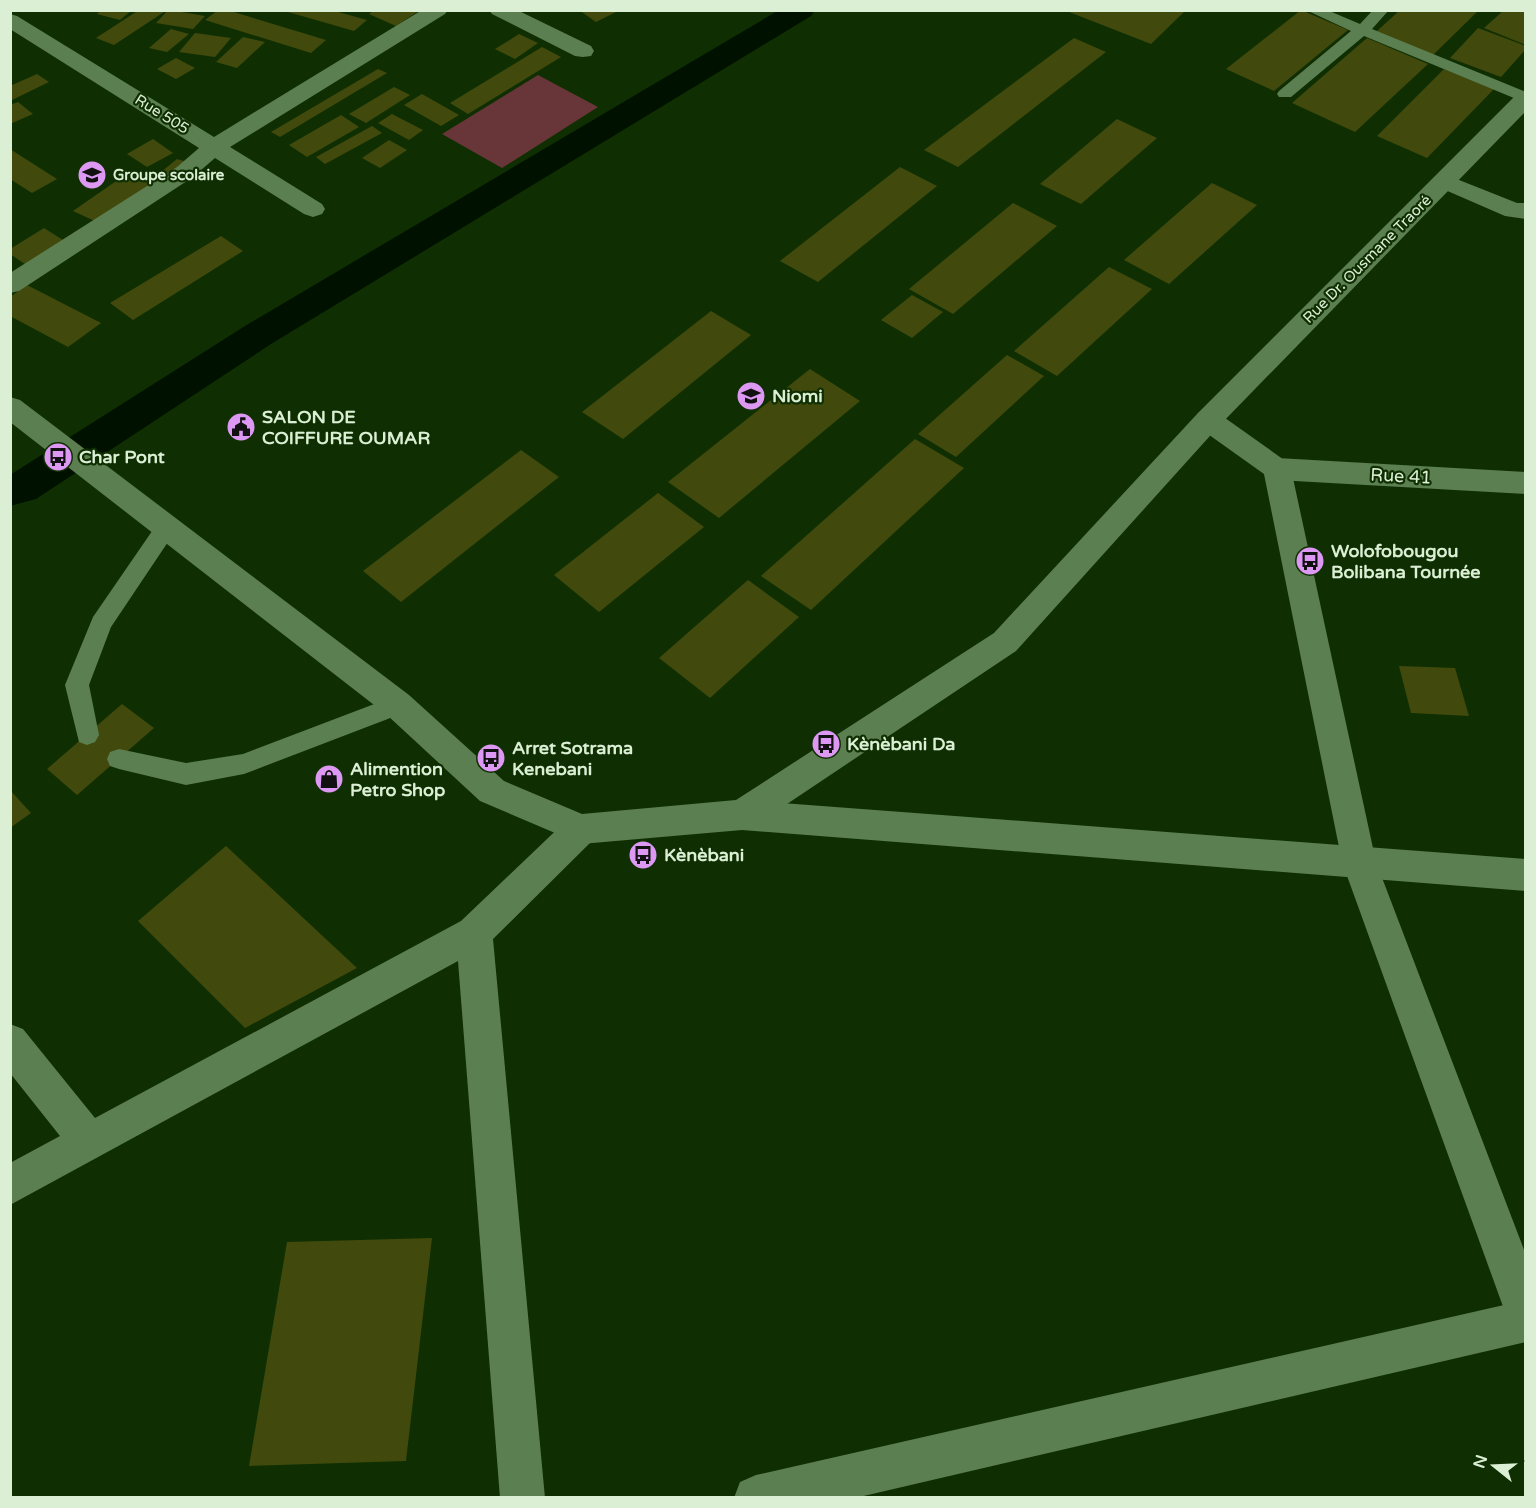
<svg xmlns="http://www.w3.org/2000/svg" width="1536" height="1508" viewBox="0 0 1536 1508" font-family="'Varela Round',sans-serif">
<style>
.green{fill:#683538}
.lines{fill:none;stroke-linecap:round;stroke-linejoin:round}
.canal{fill:#010;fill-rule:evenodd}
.building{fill:#414a0c}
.service{fill:#5c7f51;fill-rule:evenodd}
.minor{fill:#5c7f51;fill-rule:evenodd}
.tertiary{fill:#5c7f51;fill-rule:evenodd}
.secondary{fill:#5c7f51;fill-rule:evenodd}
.labels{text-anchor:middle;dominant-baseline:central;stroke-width:4.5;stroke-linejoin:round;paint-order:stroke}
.far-street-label{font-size:15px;fill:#dbefd5;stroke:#0f2f02}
.far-poi-label{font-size:15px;font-weight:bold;fill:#dbefd5;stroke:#0f2f02;text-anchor:start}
.poi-label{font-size:18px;font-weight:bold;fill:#dbefd5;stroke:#0f2f02;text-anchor:start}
.street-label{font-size:18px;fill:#dbefd5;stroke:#0f2f02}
</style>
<rect width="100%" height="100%" fill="#0f2f02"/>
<path class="green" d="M538 75 598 107 502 168 442 134Z"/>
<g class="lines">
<path class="canal" d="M779 10H815L811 16 271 344 36 499 10 506V475L245 326Z"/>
</g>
<g class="building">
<path d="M101 10H132L120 20 97 14Z"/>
<path d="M139 10 164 12 114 45 96 38Z"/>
<path d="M168 10H170L205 16 193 29 156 23Z"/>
<path d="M218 10H227L326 40 311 53 205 20Z"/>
<path d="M291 10H331L367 20 354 31 288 12Z"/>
<path d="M374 10H420L396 26 369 14Z"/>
<path d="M579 10H620L596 22Z"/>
<path d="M1064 10H1186L1151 44Z"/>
<path d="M1301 10 1348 30 1274 91 1226 69Z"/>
<path d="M1400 10H1479L1433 55 1376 32Z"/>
<path d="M1504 10H1526V45L1484 28Z"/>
<path d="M1478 28 1526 46V49L1501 77 1450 58Z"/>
<path d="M171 29 189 34 167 52 149 48Z"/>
<path d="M195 33 231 38 215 57 179 52Z"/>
<path d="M519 34 538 43 515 59 495 49Z"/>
<path d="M243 37 265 42 237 68 216 62Z"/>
<path d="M1074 38 1106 52 958 167 924 150Z"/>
<path d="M1367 38 1428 64 1355 132 1292 103Z"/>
<path d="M542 47 561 57 468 114 450 103Z"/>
<path d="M176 58 195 68 176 79 157 69Z"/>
<path d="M378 69 387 73 280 137 271 132Z"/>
<path d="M1444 69 1494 89 1427 158 1377 136Z"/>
<path d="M37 74 49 82 10 101V86Z"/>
<path d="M394 87 410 95 366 123 349 114Z"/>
<path d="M422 94 459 115 441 126 404 105Z"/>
<path d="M18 102 33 114 10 124V105Z"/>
<path d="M392 114 423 130 409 140 378 123Z"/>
<path d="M341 115 359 127 307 157 289 145Z"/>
<path d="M1117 119 1157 138 1081 204 1040 184Z"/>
<path d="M372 126 382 133 325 164 316 157Z"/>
<path d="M153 139 173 153 147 167 127 154Z"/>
<path d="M389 140 407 150 380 168 362 158Z"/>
<path d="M10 149 57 179 32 193 10 179Z"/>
<path d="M177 159 187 162 171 176 161 172Z"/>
<path d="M900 167 937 186 818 282 780 261Z"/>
<path d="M132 170 158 182 99 223 73 211Z"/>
<path d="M1212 183 1257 205 1169 284 1124 260Z"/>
<path d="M1013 203 1057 226 953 314 909 289Z"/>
<path d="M44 228 66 242 28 266 10 254V249Z"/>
<path d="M221 236 243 251 133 320 110 303Z"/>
<path d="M1109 267 1152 289 1057 376 1014 351Z"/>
<path d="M27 285 101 323 68 347 10 316V297Z"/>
<path d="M912 295 943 312 912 338 881 320Z"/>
<path d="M711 311 751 335 623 439 582 412Z"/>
<path d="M1007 355 1044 376 956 457 918 434Z"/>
<path d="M810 369 860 401 719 518 668 482Z"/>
<path d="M915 439 964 468 811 610 761 576Z"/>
<path d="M521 450 559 477 401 602 363 571Z"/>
<path d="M658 493 704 527 599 612 554 575Z"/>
<path d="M748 580 799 617 710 698 659 658Z"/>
<path d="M1399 666 1455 668 1469 716 1411 713Z"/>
<path d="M122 704 154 728 77 795 47 769Z"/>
<path d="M10 790 31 813 10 828Z"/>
<path d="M226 846 357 968 245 1028 138 921Z"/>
<path d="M432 1238 406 1461 249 1466 287 1242Z"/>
</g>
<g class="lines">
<g class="service">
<path d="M1306 10H1327L1360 24 1373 10H1389L1372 29 1526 92V103L1364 36 1291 97H1279L1277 94 1279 91 1351 31Z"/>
<path d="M167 519 175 521 178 527 111 627 89 685 99 735 95 742 87 745 79 742 65 685 93 617 159 521Z"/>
<path d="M398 695 406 698 410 705 406 712 244 774 186 785 119 769 110 766 107 759 110 752 119 749 186 763 243 754Z"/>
</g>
<g class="minor">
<path d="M422 10H448L445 14 230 147 322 204 325 209 322 214 313 217 304 214 215 158 193 177 19 291 10 293V273L177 167 199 148 10 29V14L17 16 214 137Z"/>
<path d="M489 10H517L591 46 594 51 591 56 583 57 575 56 492 14Z"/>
<path d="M1444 174 1517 203H1526V219L1505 216 1436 186 1432 181 1436 176Z"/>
<path d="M1277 458 1526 472V494L1277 480 1267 476 1263 469 1267 462Z"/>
<path d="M742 800 1526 859V891L742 830 730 826 725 815 730 804Z"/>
<path d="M581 814 593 818 598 829 593 840 493 939 545 1498H500L458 961 10 1205V1163L60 1136 10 1073V1024L23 1029 95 1118 461 921 569 818Z"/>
<path d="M1526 1300V1342L855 1498H734L740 1482 756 1475Z"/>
</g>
<path class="tertiary" d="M1208 410 1218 413 1287 462 1291 469 1376 862 1526 1255V1333L1511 1327 1505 1312 1342 862 1264 474 1198 427 1194 420 1198 413Z"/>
<path class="secondary" d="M1526 91V111L1218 427 1016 651 754 826 742 830 581 844 480 801 387 715 10 422V397L20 400 409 695 504 781 582 814 736 800 994 633 1198 413 1518 93Z"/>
</g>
<defs>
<g id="school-disc" transform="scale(1.5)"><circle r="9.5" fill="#dd98f3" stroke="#0f2f02"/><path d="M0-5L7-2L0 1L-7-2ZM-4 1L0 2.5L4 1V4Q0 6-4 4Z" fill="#111"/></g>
<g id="civic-disc" transform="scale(1.5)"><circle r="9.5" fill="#dd98f3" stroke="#0f2f02"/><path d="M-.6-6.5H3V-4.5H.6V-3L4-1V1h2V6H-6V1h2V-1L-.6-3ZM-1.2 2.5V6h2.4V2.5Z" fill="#111"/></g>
<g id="bus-disc" transform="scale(1.5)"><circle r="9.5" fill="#dd98f3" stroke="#0f2f02"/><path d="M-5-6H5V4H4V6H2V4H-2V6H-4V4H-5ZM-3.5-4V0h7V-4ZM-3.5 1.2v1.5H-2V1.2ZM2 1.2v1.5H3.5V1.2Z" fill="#111"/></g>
<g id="shop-disc" transform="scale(1.5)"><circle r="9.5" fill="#dd98f3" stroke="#0f2f02"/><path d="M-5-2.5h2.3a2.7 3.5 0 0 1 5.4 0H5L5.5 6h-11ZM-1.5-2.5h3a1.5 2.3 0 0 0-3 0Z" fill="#111"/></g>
</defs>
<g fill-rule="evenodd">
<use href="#school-disc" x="92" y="175"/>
<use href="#school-disc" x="751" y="396"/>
<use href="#civic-disc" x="241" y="427"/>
<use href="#bus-disc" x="58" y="457"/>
<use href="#bus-disc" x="1310" y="561"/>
<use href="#bus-disc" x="826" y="744"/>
<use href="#bus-disc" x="491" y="758"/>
<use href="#shop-disc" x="329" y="779"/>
<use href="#bus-disc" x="643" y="855"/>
</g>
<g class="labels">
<g class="far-street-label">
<text transform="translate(162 114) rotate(32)">Rue 505</text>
<text transform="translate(1367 259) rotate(-45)">Rue Dr. Ousmane Traoré</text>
</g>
<g class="far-poi-label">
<text x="113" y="175">Groupe scolaire</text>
</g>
<g class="poi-label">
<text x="772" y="396">Niomi</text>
<text x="262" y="417">SALON DE<tspan x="262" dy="21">COIFFURE OUMAR</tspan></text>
<text x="79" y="457">Char Pont</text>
<text x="1331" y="551">Wolofobougou<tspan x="1331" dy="21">Bolibana Tournée</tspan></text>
<text x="847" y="744">Kènèbani Da</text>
<text x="512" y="748">Arret Sotrama<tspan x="512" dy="21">Kenebani</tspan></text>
<text x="350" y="769">Alimention<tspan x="350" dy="21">Petro Shop</tspan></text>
<text x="664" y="855">Kènèbani</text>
</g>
<g class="street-label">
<text transform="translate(1401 476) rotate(3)">Rue 41</text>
</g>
</g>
<rect width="1536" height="1508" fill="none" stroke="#dbefd5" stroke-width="24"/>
<g transform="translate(1494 1466) rotate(288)" stroke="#0f2f02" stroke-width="4.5" paint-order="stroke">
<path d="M0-4.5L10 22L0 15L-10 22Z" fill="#dbefd5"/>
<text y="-9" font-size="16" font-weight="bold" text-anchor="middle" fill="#dbefd5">N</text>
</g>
</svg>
